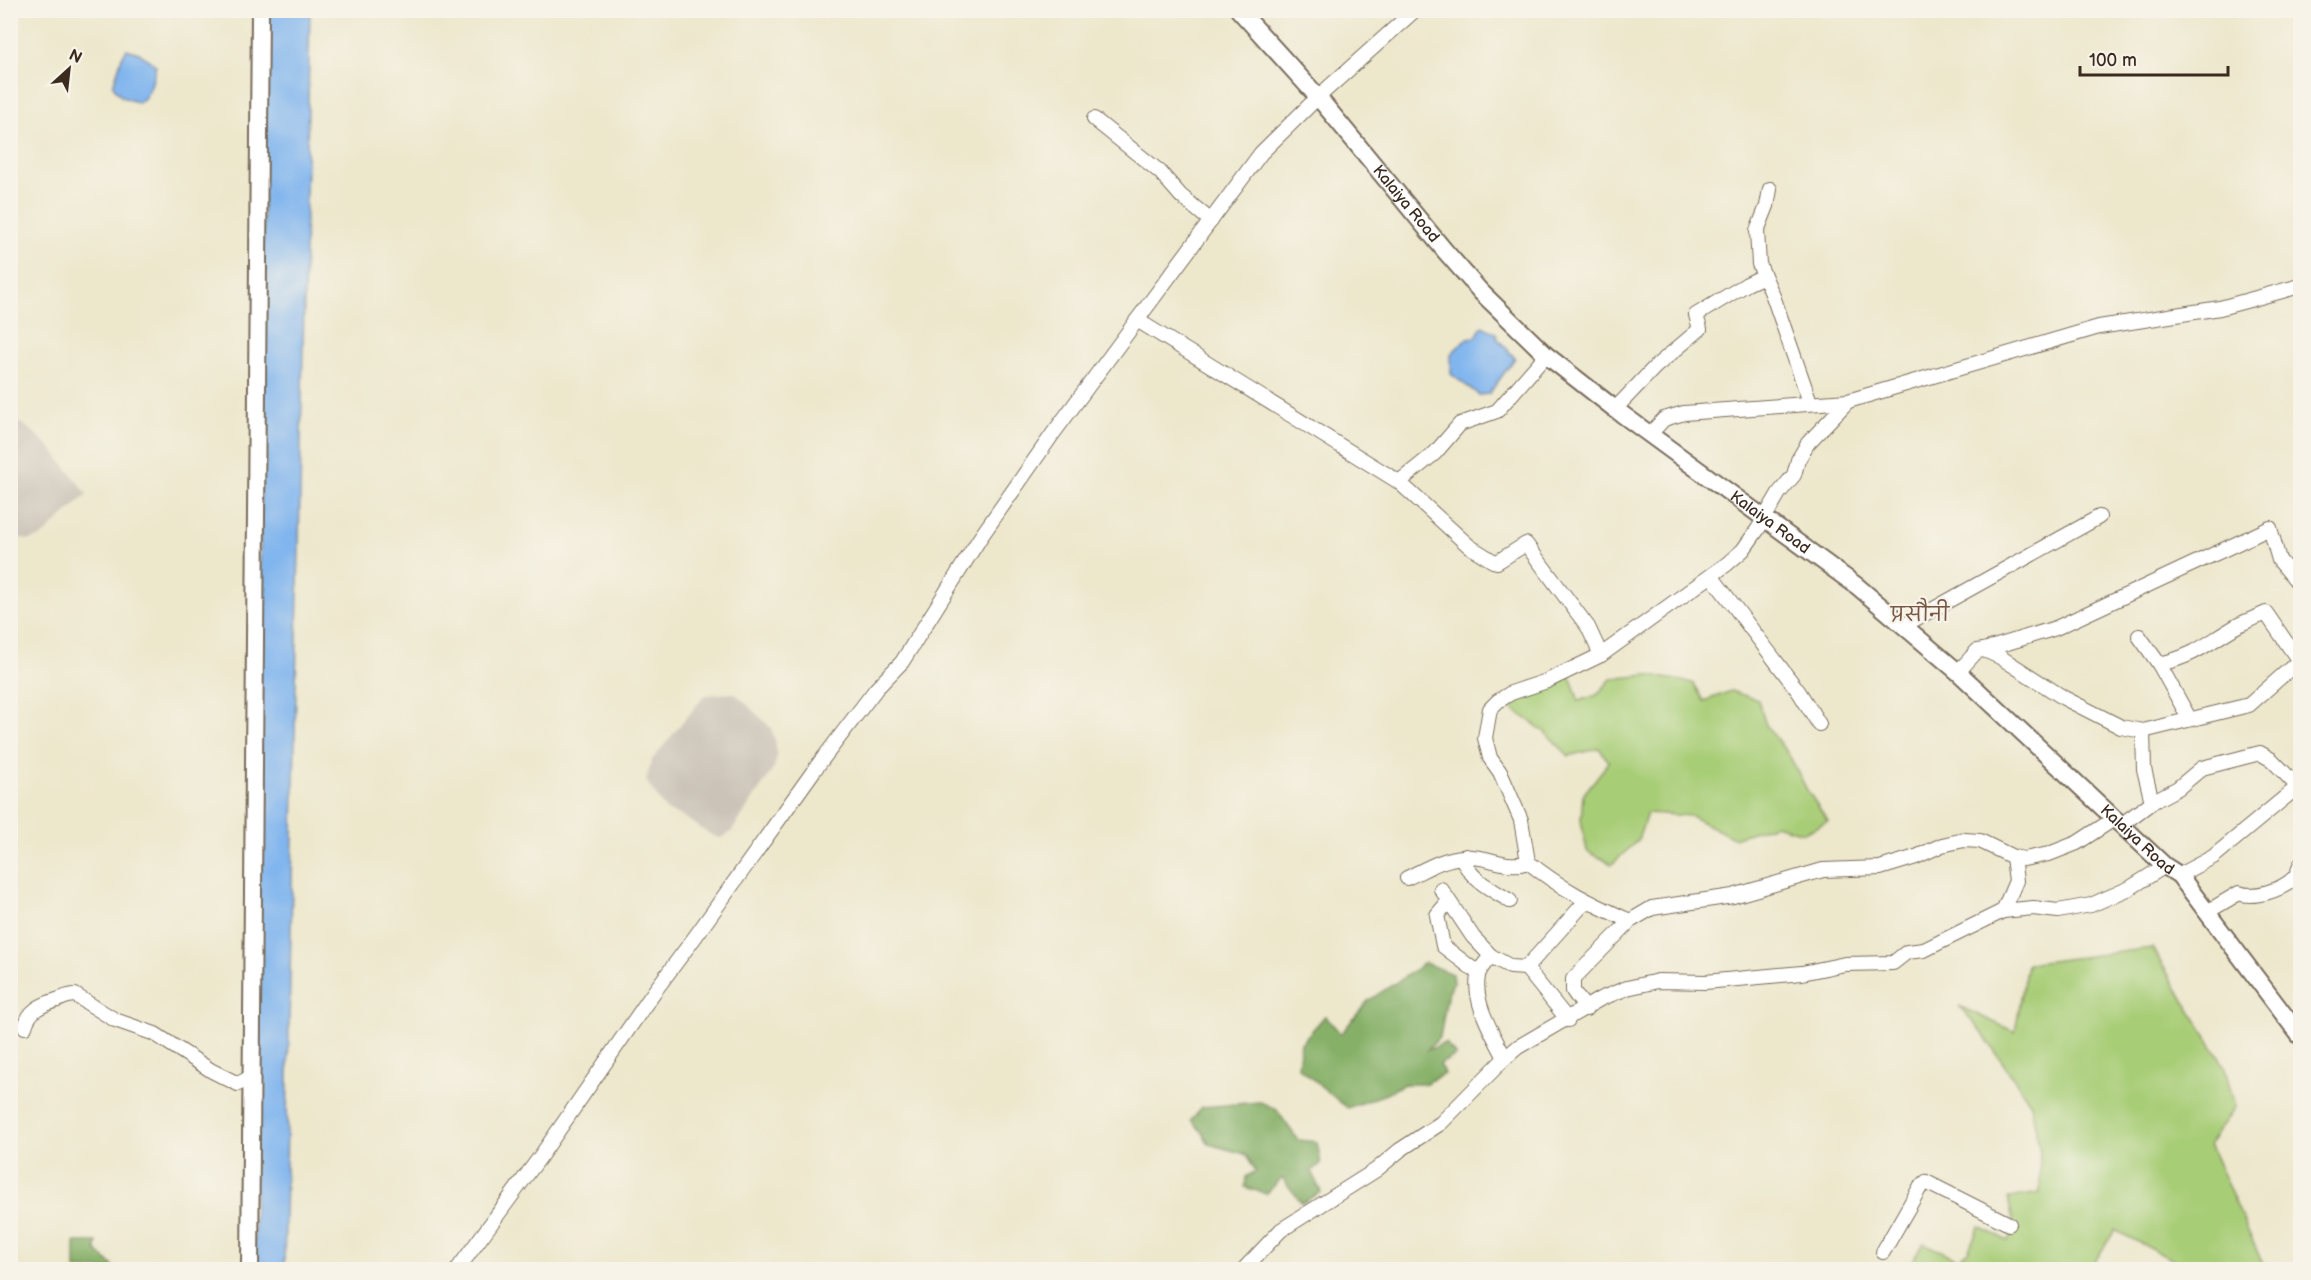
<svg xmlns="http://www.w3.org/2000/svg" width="2311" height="1280" viewBox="0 0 2311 1280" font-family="'Balsamiq Sans','Playpen Sans Deva',sans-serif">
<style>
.industrial{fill:#cbc3b8}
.green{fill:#a8cd77;stroke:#727c4a;stroke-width:1.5}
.forest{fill:#86b068;stroke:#606d43;stroke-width:1.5}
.water{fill:#81b5ee;stroke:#5e7086;stroke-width:1.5}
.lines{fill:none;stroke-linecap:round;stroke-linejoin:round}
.minor-casing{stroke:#796c5b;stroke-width:16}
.major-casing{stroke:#796c5b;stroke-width:20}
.minor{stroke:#fff;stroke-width:14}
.major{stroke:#fff;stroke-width:16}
.labels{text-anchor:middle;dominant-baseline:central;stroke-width:4.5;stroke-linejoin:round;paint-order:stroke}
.street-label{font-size:16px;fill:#3b2a1e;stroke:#f7f3e8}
.quarter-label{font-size:20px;fill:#775744;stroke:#f7f3e8}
</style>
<rect width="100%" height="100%" fill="#f7f3e8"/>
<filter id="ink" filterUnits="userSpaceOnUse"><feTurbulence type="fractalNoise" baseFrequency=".0167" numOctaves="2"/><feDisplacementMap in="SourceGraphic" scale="12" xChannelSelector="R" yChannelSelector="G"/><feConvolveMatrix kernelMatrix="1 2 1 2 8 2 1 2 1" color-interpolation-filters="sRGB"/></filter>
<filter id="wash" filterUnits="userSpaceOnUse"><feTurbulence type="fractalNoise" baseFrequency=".008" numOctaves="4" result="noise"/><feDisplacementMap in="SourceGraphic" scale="24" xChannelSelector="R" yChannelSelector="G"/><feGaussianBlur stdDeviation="1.35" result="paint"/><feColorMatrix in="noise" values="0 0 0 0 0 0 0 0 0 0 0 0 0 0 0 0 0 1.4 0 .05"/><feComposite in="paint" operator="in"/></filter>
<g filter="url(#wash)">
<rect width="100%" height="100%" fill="#ede7cc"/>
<g class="industrial">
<path d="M10 417 32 431 49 446 87 494 41 537 29 540 11 536Z"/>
<path d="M735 693 771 728 775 740 777 756 774 768 731 832 721 838 713 836 682 816 666 810 646 781 652 760 705 695Z"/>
</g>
<g class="green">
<path d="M1647 675 1693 683 1704 701 1731 691 1758 700 1766 725 1790 757 1807 790 1828 821 1804 833 1775 825 1733 838 1691 816 1647 813 1638 840 1612 864 1587 851 1581 820 1583 795 1609 762 1599 748 1569 756 1545 732 1510 707 1531 692 1570 676 1579 701 1597 695 1611 679Z"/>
<path d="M2152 948 2224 1065 2235 1107 2209 1144 2265 1269H2190L2115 1230 2090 1269 1906 1270 1924 1243 1958 1259 1968 1251 1979 1227 2008 1241 2015 1230 2008 1198 2040 1193V1152L2031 1104 1981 1031 1959 1006 2015 1032 2027 964Z"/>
</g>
<g class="forest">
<path d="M1425 963 1452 974 1453 983 1447 997 1440 1037 1426 1051 1445 1043 1456 1055 1440 1064 1444 1074 1424 1084H1404L1386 1094 1347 1108 1298 1067 1301 1043 1325 1016 1341 1034 1368 1001Z"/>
<path d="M1260 1102 1276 1109 1298 1140 1317 1142 1321 1164 1311 1171 1321 1192 1302 1203 1282 1178 1266 1194 1245 1187 1246 1177 1256 1171 1245 1154 1209 1144 1202 1132 1191 1120 1202 1107Z"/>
<path d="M75 1242H97L96 1250 113 1266 114 1269H75Z"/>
</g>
<g class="water">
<path d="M310 10 284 1269 254 1270 265 11Z"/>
<path d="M127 49 139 53 156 65C153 79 151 94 139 103L122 97 113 86 122 57Z"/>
<path d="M1482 326 1496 333 1498 339 1515 358 1489 394 1479 395 1451 374V354L1465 340 1476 337Z"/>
</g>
</g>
<g filter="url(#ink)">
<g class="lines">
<g class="minor-casing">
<g id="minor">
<path d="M1415 10 1318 97 1261 153 1137 320 1399 482 1469 546 1493 561 1497 562 1526 544 1588 627 1601 655"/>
<path d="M1094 119 1160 172 1181 196 1211 221"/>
<path d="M1770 189 1767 206 1757 231 1759 264 1773 296 1810 402"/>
<path d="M1615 409 1655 367 1700 329 1696 315 1747 284 1764 276"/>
<path d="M1650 434 1664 419 1684 413 1848 401 2099 327 2220 308 2300 286"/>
<path d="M1399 482 1435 453 1460 424 1497 411 1546 355"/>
<path d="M1712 577 1799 692 1819 724"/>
<path d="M1903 626 2099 517"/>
<path d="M2139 636 2159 664 2189 718"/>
<path d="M1984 650 2056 628 2270 528 2279 560 2300 585"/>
<path d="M2159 664C2195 656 2206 644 2235 627 2245 621 2256 618 2266 613L2299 661"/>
<path d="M1958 672 1977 651 1984 650 2000 657 2064 698 2121 727 2143 731 2249 705 2300 660"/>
<path d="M2152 802 2178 788 2202 768 2260 753 2272 760 2300 789"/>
<path d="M2121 825 2152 802 2144 769 2143 731"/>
<path d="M1466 856 1463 860C1471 880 1493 890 1510 901"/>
<path d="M2179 875 2213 857 2300 785"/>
<path d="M1407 878C1426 869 1443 858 1464 857 1487 855 1507 870 1528 862"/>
<path d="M1441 889 1473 937 1491 956C1486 962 1479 969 1478 976 1473 1004 1493 1034 1505 1058"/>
<path d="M1448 902 1437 915 1443 946 1478 973"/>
<path d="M2003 911 2016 881 2013 857"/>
<path d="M2207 912 2239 893C2254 899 2282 890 2294 878 2297 875 2299 869 2300 865"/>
<path d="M1630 921C1590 903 1563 890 1528 862L1521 820 1500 772 1490 758 1485 738 1490 709 1498 701 1511 693 1547 681 1601 655 1727 564 1743 550 1758 529 1779 493 1794 475 1798 460 1808 443 1848 401"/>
<path d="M1491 956 1511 967 1526 968 1586 901"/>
<path d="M1526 968 1568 1020"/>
<path d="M1586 1009 1573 991V979L1630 921 1652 908 1733 896 1823 870 1880 868 1916 857 1942 845 1964 840 1980 841 2013 857 2024 859 2049 854 2077 843 2114 819"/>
<path d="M25 1027C29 1010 41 1005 57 1000 63 998 68 995 75 995L115 1020 155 1034 212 1071 238 1084 251 1077"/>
<path d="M1883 1252 1919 1189 1926 1182 2009 1224"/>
<path d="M457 1270 540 1157 654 992 695 937 815 769 876 689 902 662 980 538 1052 435 1137 320"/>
<path d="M1243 1270 1281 1230 1376 1170 1400 1150 1441 1123 1505 1058 1518 1047 1600 999 1627 988 1658 981 1705 982 1802 973 1845 964 1893 963 1907 952 1924 950 2003 911 2033 908 2058 911 2091 905 2130 888 2165 866"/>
</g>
</g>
<g class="major-casing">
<g id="major">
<path id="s1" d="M1239 10 1318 97 1445 251 1481 292 1546 355 1615 409 1857 586 1958 672 2165 866 2179 875 2300 1036"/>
<path d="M250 1270 260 10"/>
</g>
</g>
<use href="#minor" class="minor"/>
<use href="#major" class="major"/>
</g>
</g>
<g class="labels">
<g class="street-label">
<text stroke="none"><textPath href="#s1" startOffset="256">Kalaiya Road</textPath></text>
<text stroke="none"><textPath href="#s1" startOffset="742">Kalaiya Road</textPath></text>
<text stroke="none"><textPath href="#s1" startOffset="1228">Kalaiya Road</textPath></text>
</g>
<g class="quarter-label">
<text x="1920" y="615">प्रसौनी</text>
</g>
</g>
<rect width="2311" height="1280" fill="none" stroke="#f7f3e8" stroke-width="36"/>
<g transform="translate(69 69) rotate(27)" stroke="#f7f3e8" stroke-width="4.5" paint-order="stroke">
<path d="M0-4.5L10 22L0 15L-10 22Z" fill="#3b2a1e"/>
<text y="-9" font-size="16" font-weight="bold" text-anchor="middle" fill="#3b2a1e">N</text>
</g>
<path d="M2080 66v9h148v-9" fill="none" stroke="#3b2a1e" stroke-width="3"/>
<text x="2089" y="66" font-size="18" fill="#3b2a1e" stroke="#f7f3e8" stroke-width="4.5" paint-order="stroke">100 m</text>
</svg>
